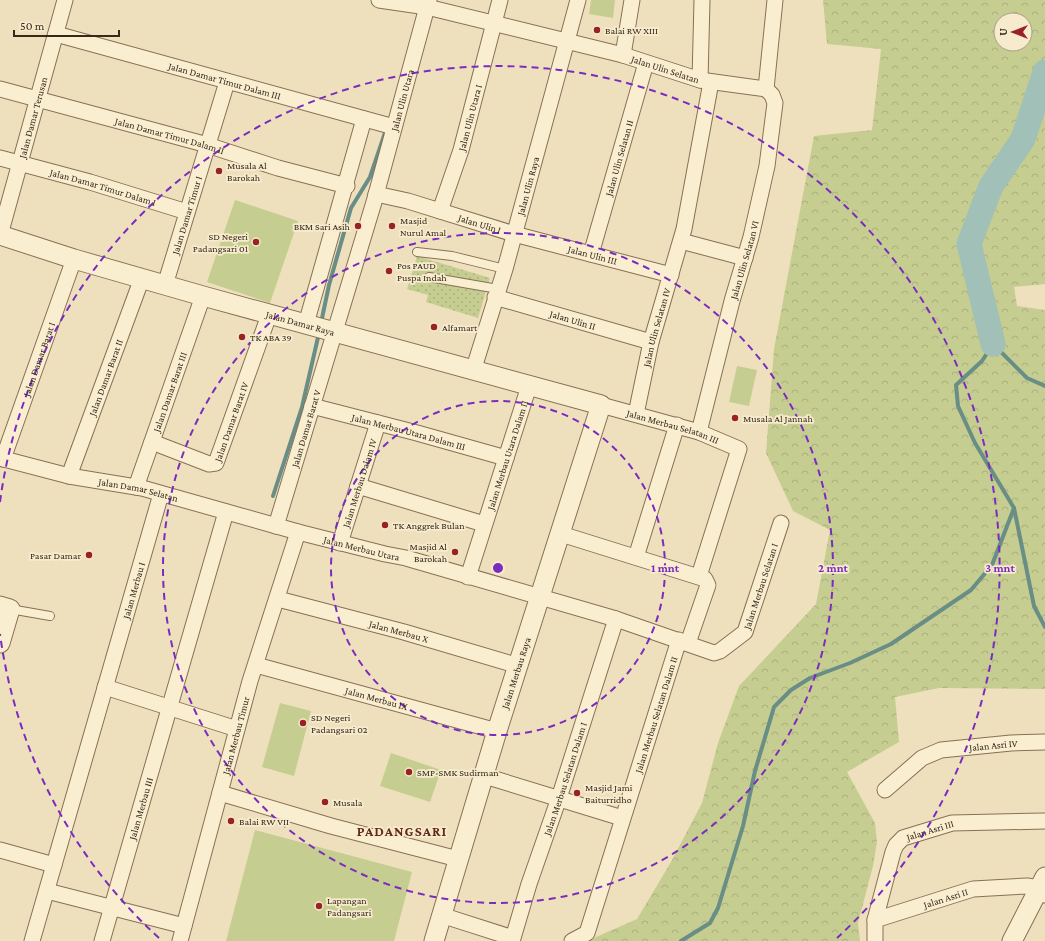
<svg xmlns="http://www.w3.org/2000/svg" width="1045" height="941" viewBox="0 0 1045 941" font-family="'Crimson Pro',serif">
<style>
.grass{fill:url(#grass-dots)}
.forest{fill:url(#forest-crowns);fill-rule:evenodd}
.pitch{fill:#c6cd91}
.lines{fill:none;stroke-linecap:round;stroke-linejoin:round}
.stream{stroke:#688e85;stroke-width:4}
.river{stroke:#a1c0b7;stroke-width:25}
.service-casing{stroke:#887056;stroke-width:10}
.minor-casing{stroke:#887056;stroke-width:17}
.tertiary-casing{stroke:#887056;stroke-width:21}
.service{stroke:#faeed0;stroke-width:8}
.minor{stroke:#faeed0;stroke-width:15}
.tertiary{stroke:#faeed0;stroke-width:19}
.ring{fill:none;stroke:#7b2cbf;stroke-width:2;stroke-dasharray:7 5}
.poi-dot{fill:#992324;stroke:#f7ebcd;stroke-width:1.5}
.labels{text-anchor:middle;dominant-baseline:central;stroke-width:3.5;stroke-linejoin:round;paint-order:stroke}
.poi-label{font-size:10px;fill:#36281b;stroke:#f7ebcd;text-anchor:start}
.street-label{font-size:10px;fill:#36281b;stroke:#f7ebcd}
.district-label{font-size:14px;font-weight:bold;letter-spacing:1px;fill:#652919;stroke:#f7ebcd}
.centre{fill:#7b2cbf;stroke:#f7ebcd;stroke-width:2}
.ring-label{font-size:12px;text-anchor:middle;font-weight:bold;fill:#7b2cbf;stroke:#f7ebcd;stroke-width:3.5;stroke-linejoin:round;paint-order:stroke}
</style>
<defs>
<pattern id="grass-dots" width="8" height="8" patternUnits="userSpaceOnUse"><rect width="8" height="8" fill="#c6cd91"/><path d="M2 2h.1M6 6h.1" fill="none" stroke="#abb07c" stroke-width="1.8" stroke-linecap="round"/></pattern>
<pattern id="forest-crowns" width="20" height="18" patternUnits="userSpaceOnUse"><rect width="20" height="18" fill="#c6cd91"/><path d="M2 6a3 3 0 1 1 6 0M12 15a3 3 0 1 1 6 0" fill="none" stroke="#abb07c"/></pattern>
</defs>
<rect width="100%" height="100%" fill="#efe0bd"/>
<path class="grass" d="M417 256 490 278 478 318 426 302 428 295 407 289Z"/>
<path class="forest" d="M823 0H1045V284L1014 287 1017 306 1045 310V689L939 688 895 697 899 742 847 772 875 823 877 842 873 866 858 923 860 941H587L637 919 671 862 702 803 718 743 739 686 816 604 830 530 793 511 766 453 774 349 814 136 872 130 881 49 827 44ZM1001 20H1025V44H1001Z"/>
<g class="pitch">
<path d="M591 0H615L613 18 589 14Z"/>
<path d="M235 200 298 221 270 303 207 282Z"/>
<path d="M737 366 757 370 749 406 729 402Z"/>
<path d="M280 703 311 711 294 776 262 767Z"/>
<path d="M391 753 441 770 430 802 380 786Z"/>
<path d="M255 830 412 872 394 941H226Z"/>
</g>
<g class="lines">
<g class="stream">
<path d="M321 323 329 285 351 208 370 177 387 127"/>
<path d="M1045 386 1027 378 993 344 982 361 956 385 958 406 975 443 1014 508 1034 606 1045 627"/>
<path d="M273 496 302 407 319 333"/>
<path d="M681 941 710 923 718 908 743 826 755 771 774 707 791 690 810 678 850 663 891 644 971 590 992 565 1014 508"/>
</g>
<path class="river" d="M993 344 969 244 991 186 1023 139 1045 72"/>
<g class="service-casing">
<g id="service">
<path d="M417 252 452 256 505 269"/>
<path d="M429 277 498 289"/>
<path d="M10 609 50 616"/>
</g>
</g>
<g class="minor-casing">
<g id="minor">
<path d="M379 0 427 7 429 0"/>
<path id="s1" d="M56 34 394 127"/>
<path d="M623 55 632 0"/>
<path d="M700 80 702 0"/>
<path id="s2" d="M0 89 204 144 278 168 347 186"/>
<path d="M766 89 775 0"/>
<path id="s3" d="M0 158 90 182 187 212"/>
<path id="s4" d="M376 194 408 201 514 234 671 275"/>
<path id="s5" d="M440 211 461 150 500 0"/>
<path id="s6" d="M0 235 65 0"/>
<path d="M681 241 745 258"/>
<path id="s7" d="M591 254 646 63"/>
<path id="s8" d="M165 285 227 82"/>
<path id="s9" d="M495 297 651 342"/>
<path d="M306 324 364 119"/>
<path id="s10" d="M473 371 505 269 578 0"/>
<path id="s11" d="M601 405 699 432 739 449 699 576"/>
<path id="s12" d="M312 406 417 433 506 458"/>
<path id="s13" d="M636 414 651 342 684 229 711 82"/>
<path id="s14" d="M699 432 732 301 751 237 767 166 775 103 772 95 766 89"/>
<path id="s15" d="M152 442 209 464 216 463 269 315"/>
<path id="s16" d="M0 458 69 476 142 488 298 532 385 554 406 558 616 619 714 653 720 651 745 632 781 523"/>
<path id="s17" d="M3 459 74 259"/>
<path id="s18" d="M69 476 142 278"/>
<path d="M358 486 484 524"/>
<path id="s19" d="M136 487 203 296"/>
<path id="s20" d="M276 526 374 202 427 7 623 55 700 80 766 89"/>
<path d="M561 534 705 579 708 585 688 643"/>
<path id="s21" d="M340 543 378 423"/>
<path d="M636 557 677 425"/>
<path id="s22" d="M468 577 529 386"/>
<path id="s23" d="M278 599 404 632 519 666"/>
<path id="s24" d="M256 665 497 731"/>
<path d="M105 687 237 729"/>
<path d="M485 776 622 818"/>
<path id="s25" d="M885 790 922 758 941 750 1011 743 1045 742"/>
<path d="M220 793 331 826 458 859"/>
<path d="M0 850 54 865"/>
<path d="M47 891 184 926"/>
<path id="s26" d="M441 915 513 938 529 884 559 798 616 619"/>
<path id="s27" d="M875 920 893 852 896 845 903 838 952 823 1045 821"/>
<path id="s28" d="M32 941 161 494"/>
<path id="s29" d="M102 941 226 512"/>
<path id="s30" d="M180 941 250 681 298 532"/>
<path id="s31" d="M572 941 587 933 679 640"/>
<path id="s32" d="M875 941V920L973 889 1027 886 1039 888 1045 895"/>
</g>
</g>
<g class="tertiary-casing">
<g id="tertiary">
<path id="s33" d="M0 235 74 259 203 296 601 405 497 731 434 941"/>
<path d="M0 606 10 609 0 643"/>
<path d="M1012 941 1045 877"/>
</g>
</g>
<use href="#service" class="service"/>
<use href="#minor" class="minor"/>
<use href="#tertiary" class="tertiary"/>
</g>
<g class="ring">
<circle cx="498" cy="568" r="167"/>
<circle cx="498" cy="568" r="335"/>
<path d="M159 938A502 502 0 0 1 0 634M0 502A502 502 0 1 1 837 938"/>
</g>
<g class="poi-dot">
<circle cx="597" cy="30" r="4"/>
<circle cx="219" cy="171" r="4"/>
<circle cx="358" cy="226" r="4"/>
<circle cx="392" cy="226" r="4"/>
<circle cx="256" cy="242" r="4"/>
<circle cx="389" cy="271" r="4"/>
<circle cx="434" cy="327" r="4"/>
<circle cx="242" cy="337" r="4"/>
<circle cx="735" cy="418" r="4"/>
<circle cx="385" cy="525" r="4"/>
<circle cx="455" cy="552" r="4"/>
<circle cx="89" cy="555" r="4"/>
<circle cx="303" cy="723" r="4"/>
<circle cx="409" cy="772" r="4"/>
<circle cx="577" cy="793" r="4"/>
<circle cx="325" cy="802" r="4"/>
<circle cx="231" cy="821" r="4"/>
<circle cx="319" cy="906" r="4"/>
</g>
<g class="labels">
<g class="poi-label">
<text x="605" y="30">Balai RW XIII</text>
<text x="227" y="165">Musala Al<tspan x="227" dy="12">Barokah</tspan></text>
<text x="400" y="220">Masjid<tspan x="400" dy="12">Nurul Amal</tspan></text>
<text x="350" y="226" text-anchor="end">BKM Sari Asih</text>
<text x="248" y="236" text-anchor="end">SD Negeri<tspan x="248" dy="12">Padangsari 01</tspan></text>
<text x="397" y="265">Pos PAUD<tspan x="397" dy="12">Puspa Indah</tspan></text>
<text x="442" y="327">Alfamart</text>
<text x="250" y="337">TK ABA 39</text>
<text x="743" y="418">Musala Al Jannah</text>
<text x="393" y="525">TK Anggrek Bulan</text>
<text x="447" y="546" text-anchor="end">Masjid Al<tspan x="447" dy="12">Barokah</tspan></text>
<text x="81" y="555" text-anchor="end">Pasar Damar</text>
<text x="311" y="717">SD Negeri<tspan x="311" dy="12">Padangsari 02</tspan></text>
<text x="417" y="772">SMP-SMK Sudirman</text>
<text x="585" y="787">Masjid Jami<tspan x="585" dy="12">Baiturridho</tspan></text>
<text x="333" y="802">Musala</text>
<text x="239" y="821">Balai RW VII</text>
<text x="327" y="900">Lapangan<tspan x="327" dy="12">Padangsari</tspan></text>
</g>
<g class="street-label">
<text stroke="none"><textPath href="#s20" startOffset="787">Jalan Ulin Selatan</textPath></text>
<text stroke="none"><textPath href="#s1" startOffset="175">Jalan Damar Timur Dalam III</textPath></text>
<text stroke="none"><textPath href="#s20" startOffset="444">Jalan Ulin Utara</textPath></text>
<text stroke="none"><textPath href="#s6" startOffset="122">Jalan Damar Terusan</textPath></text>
<text stroke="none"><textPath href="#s5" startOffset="98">Jalan Ulin Utara I</textPath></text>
<text stroke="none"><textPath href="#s2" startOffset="176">Jalan Damar Timur Dalam II</textPath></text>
<text stroke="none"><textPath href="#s7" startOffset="100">Jalan Ulin Selatan II</textPath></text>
<text stroke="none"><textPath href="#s10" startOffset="193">Jalan Ulin Raya</textPath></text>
<text stroke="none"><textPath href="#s3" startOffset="107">Jalan Damar Timur Dalam I</textPath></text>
<text stroke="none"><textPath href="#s8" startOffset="73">Jalan Damar Timur I</textPath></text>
<text stroke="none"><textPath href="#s4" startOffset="108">Jalan Ulin I</textPath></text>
<text stroke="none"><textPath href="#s4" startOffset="225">Jalan Ulin III</textPath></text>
<text stroke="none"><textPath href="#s14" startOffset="178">Jalan Ulin Selatan VI</textPath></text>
<text stroke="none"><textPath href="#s9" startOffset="81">Jalan Ulin II</textPath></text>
<text stroke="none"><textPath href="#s33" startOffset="313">Jalan Damar Raya</textPath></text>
<text stroke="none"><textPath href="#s13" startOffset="89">Jalan Ulin Selatan IV</textPath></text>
<text stroke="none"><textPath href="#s17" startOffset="106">Jalan Damar Barat I</textPath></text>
<text stroke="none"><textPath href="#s18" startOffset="105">Jalan Damar Barat II</textPath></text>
<text stroke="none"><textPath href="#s19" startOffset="101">Jalan Damar Barat III</textPath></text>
<text stroke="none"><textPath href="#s15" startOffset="112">Jalan Damar Barat IV</textPath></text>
<text stroke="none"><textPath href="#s11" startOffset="75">Jalan Merbau Selatan III</textPath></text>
<text stroke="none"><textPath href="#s20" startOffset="102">Jalan Damar Barat V</textPath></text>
<text stroke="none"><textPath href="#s12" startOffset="100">Jalan Merbau Utara Dalam III</textPath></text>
<text stroke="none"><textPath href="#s22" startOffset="128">Jalan Merbau Utara Dalam II</textPath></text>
<text stroke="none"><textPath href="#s21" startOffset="63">Jalan Merbau Dalam IV</textPath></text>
<text stroke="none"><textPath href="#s16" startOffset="142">Jalan Damar Selatan</textPath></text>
<text stroke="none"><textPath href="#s16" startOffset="373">Jalan Merbau Utara</textPath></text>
<text stroke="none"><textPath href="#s16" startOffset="827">Jalan Merbau Selatan I</textPath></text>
<text stroke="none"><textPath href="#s28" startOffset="365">Jalan Merbau I</textPath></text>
<text stroke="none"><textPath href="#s23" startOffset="125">Jalan Merbau X</textPath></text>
<text transform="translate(516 673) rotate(-72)">Jalan Merbau Raya</text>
<text stroke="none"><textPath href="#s24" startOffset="125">Jalan Merbau IX</textPath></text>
<text stroke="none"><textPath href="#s31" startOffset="246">Jalan Merbau Selatan Dalam II</textPath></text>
<text stroke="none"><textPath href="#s30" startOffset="213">Jalan Merbau Timur</textPath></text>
<text stroke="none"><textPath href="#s25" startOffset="122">Jalan Asri IV</textPath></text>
<text stroke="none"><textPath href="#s26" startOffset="243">Jalan Merbau Selatan Dalam I</textPath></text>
<text stroke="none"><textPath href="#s29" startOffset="138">Jalan Merbau III</textPath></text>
<text stroke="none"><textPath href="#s27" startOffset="116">Jalan Asri III</textPath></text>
<text stroke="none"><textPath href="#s32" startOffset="95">Jalan Asri II</textPath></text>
</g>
<g class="district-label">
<text x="402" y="831">PADANGSARI</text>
</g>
</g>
<circle cx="498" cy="568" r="6" class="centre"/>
<g class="ring-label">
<text x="665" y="572">1 mnt</text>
<text x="833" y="572">2 mnt</text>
<text x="1000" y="572">3 mnt</text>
</g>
<g transform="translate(1013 32) rotate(270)"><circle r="19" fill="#f7ebcd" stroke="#aa9d86"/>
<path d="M0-3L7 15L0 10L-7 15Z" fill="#992324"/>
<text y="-6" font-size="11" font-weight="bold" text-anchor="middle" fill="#36281b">U</text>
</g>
<path d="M14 30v6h105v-6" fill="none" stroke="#36281b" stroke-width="2"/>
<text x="20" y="30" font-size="12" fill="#36281b" stroke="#f7ebcd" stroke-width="3" paint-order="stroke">50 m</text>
</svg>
